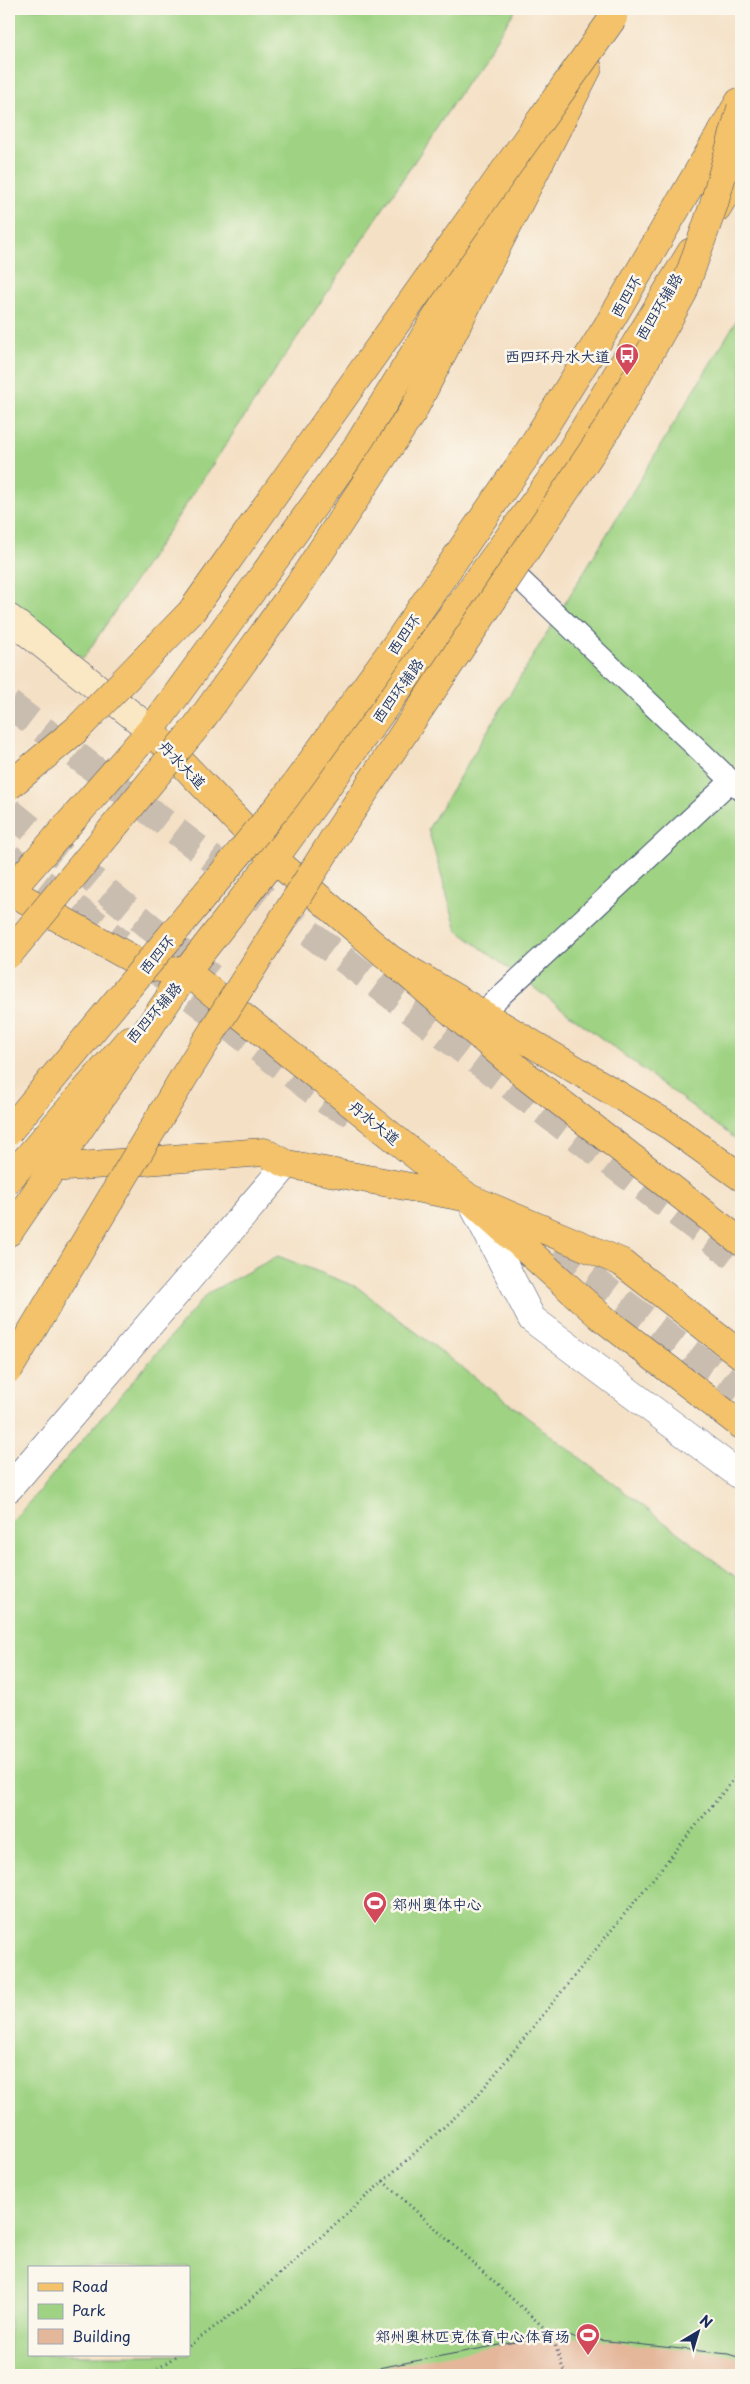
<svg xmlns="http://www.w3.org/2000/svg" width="750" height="2384" viewBox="0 0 750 2384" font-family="'Playpen Sans','LXGW WenKai TC',sans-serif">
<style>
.green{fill:#9fd383;stroke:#5d8170;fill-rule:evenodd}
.building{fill:#e4b79b}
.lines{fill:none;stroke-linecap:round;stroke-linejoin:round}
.primary-tunnel{stroke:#c9bdb0;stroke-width:28;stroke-dasharray:28 14;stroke-linecap:butt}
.highway-tunnel{stroke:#c9bdb0;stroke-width:28;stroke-dasharray:28 14;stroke-linecap:butt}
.lane-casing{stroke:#3c4a6d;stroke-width:23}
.street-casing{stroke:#3c4a6d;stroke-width:29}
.secondary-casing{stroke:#3c4a6d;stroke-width:29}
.primary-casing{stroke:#3c4a6d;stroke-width:29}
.highway-casing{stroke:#3c4a6d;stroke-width:29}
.path{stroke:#3c4a6d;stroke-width:3;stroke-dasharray:1 4;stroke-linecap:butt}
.lane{stroke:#fff;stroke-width:21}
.street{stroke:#fff;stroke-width:28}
.secondary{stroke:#fae7c3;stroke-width:28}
.primary{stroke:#f3c26a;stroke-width:28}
.highway{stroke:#f3c26a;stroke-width:28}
.highway-bridge-casing{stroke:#3c4a6d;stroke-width:29;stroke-linecap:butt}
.highway-bridge{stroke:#f3c26a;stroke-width:28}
.labels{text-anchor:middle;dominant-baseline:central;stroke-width:5;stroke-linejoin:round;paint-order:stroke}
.street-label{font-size:15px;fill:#1b2f5e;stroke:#fbf7ec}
.poi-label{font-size:15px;fill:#1b2f5e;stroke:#fbf7ec;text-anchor:end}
</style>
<rect width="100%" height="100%" fill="#fbf7ec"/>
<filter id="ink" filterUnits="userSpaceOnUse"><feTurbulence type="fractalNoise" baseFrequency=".02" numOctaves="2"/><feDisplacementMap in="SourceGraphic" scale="10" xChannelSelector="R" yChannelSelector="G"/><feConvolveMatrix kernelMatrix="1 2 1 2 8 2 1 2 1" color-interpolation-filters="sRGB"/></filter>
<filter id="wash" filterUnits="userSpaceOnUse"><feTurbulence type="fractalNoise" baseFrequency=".0096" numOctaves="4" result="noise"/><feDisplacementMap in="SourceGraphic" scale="20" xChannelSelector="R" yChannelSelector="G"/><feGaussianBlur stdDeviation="1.12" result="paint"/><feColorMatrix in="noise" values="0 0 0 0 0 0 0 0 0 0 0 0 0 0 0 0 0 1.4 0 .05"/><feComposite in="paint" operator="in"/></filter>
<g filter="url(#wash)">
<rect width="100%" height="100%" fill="#f4e0c5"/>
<g class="green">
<path d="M9 9H516L83 659 9 599Z"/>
<path d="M741 313V1143L457 930 428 829Z"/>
<path d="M278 1256 357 1287 741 1581V2375H9V1526L208 1293ZM29 2268H189V2355H29Z"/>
</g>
<g id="blocks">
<path class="building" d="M552 2335 728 2354 741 2358V2375H358L373 2369Z"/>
</g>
</g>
<g filter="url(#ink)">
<use href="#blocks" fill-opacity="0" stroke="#3c4a6d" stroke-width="1"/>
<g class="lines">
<g class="primary-tunnel">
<path d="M9 704 741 1262"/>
<path d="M9 811 211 977"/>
</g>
<g class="highway-tunnel">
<path d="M9 857 121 943"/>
<path d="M159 972 329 1103 354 1114"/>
<path d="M522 1226 741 1391"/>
</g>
<g class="lane-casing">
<g id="lane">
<path d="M501 561 741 790"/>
<path d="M481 1014 731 781"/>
</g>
</g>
<g class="street-casing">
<g id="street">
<path d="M471 1201 532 1319 741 1476"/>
<path d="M9 1488 287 1164"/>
</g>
</g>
<g class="secondary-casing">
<path id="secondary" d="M9 618 151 730"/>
</g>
<g class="primary-casing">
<g id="primary">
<path d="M717 208 741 168"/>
<path d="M157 737 274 859 524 1074 741 1242"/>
<path d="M10 891 145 966 187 972 469 1198 621 1262 741 1355"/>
<path d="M9 892 151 730 358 445 510 197"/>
<path d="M171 991 274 859 566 459 691 252"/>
<path d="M9 1179 129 1040"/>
</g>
</g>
<g class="highway-casing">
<g id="highway">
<path d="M608 325 739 102"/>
<path d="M413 411 588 68"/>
<path d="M9 892 10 891"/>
<path d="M392 960 670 1126 741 1177"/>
<path d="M53 1168 264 1152 287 1164 469 1198 600 1316 741 1425"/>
<path d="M9 1232 187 972"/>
</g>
</g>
<g class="path">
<path d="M383 2181 552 2335 565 2375"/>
<path d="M189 2346 248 2302 474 2100 741 1770"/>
<path d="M150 2375 177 2355"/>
</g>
<use href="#lane" class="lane"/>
<use href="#street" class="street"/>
<use href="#secondary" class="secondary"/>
<use href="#primary" class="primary"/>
<use href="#highway" class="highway"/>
<g class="highway-bridge-casing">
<g id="highway-bridge">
<path d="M9 786 76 730 191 612 613 18"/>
<path d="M9 954 196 727 302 580 413 411"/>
<path d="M9 1131 286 797 395 646 526 456 608 325"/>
<path d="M9 1369 185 1075 339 830 609 426 683 293 714 204 741 108"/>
</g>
</g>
<use href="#highway-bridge" class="highway-bridge"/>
</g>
</g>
<defs>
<g id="bus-pin" transform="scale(1.25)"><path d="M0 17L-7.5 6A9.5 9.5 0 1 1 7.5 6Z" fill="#d1495b" stroke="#fbf7ec"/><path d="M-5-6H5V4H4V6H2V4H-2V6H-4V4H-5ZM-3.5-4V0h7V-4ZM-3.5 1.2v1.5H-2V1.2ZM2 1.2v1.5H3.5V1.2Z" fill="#fff"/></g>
<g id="stadium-pin" transform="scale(1.25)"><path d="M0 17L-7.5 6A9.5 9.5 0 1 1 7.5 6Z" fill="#d1495b" stroke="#fbf7ec"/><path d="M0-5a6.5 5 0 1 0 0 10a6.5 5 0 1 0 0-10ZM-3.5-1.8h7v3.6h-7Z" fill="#fff"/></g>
</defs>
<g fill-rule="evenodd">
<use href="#bus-pin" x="627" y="355"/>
<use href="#stadium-pin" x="375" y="1903"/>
<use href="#stadium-pin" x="588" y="2335"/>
</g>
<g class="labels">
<g class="street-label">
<text transform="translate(625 296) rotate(-60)">西四环</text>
<text transform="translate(658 306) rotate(-59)">西四环辅路</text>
<text transform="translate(403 634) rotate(-55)">西四环</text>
<text transform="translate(397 690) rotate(-54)">西四环辅路</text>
<text transform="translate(183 764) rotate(46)">丹水大道</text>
<text transform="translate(156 954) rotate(-50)">西四环</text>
<text transform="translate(153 1012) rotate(-49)">西四环辅路</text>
<text transform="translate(375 1122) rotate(39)">丹水大道</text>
</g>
<g class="poi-label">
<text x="610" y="355">西四环丹水大道</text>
<text x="392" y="1903" text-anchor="start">郑州奥体中心</text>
<text x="570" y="2335">郑州奥林匹克体育中心体育场</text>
</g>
</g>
<rect width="750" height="2384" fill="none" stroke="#fbf7ec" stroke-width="30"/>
<rect x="28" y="2266" width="162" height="90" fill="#fbf7ec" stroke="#a1a7b3"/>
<rect x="38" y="2283" width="25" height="8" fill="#f3c26a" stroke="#a1a7b3"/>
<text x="72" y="2292" font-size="15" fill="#1b2f5e">Road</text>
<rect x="38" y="2304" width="25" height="15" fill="#9fd383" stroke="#a1a7b3"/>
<text x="72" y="2316" font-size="15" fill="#1b2f5e">Park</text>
<rect x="38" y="2329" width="25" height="15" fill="#e4b79b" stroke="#a1a7b3"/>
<text x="72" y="2342" font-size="15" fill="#1b2f5e">Building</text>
<g transform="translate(698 2332) rotate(38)" stroke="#fbf7ec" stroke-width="4" paint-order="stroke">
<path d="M0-4L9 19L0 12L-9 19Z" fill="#1b2f5e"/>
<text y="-8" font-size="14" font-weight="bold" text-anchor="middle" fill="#1b2f5e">N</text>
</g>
</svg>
